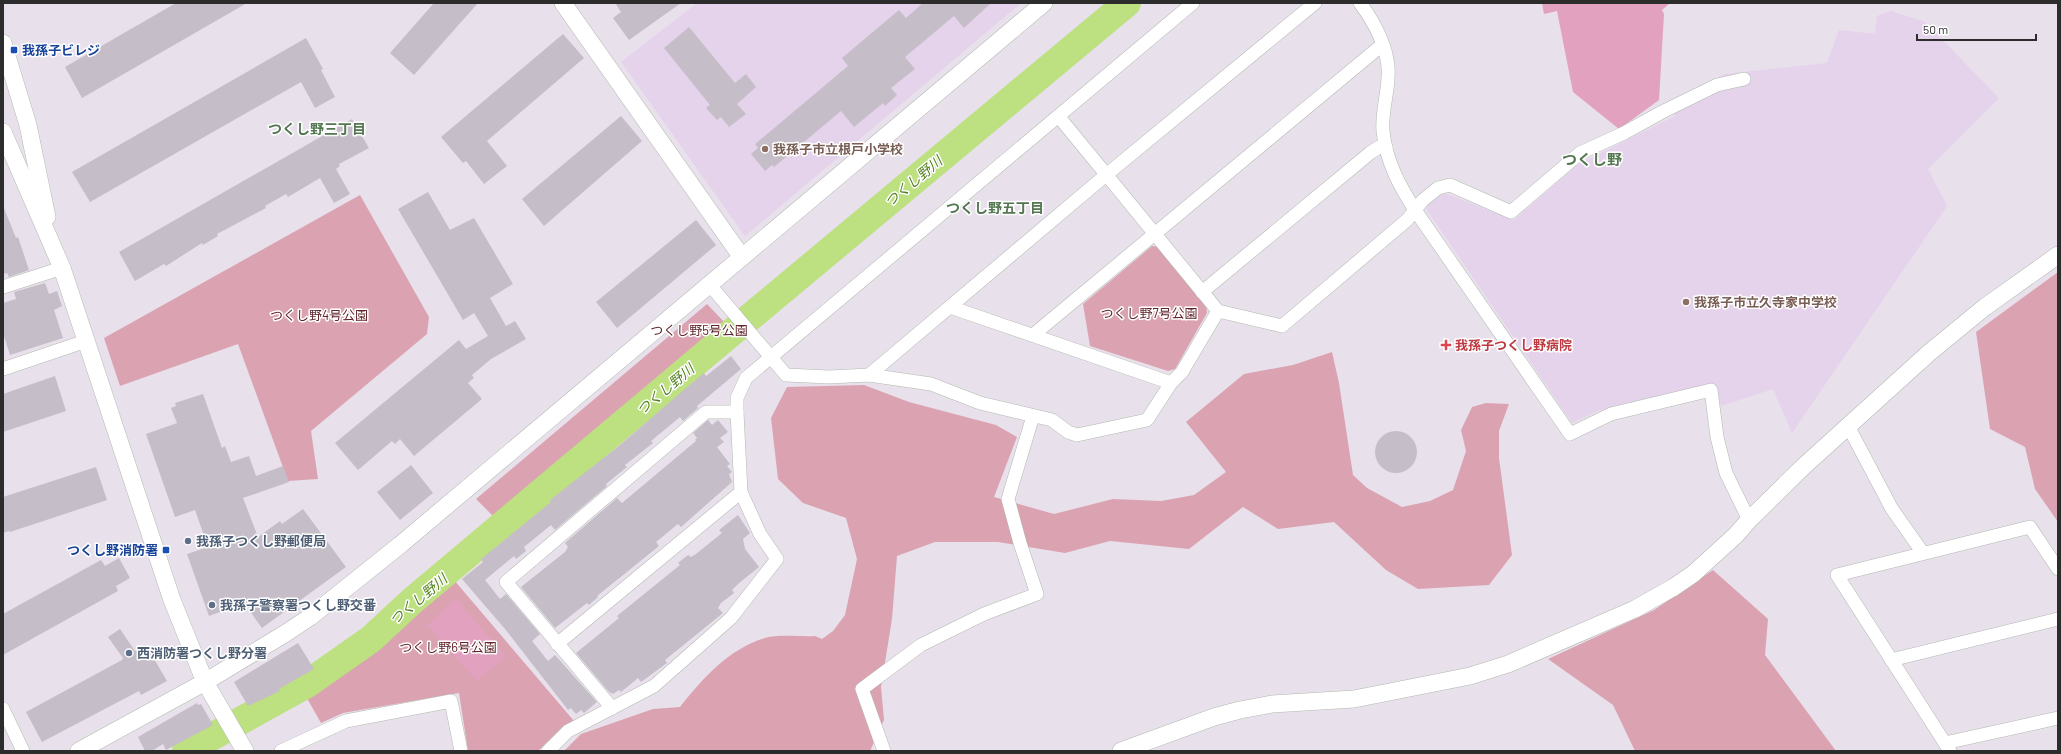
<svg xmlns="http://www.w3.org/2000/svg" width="2061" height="754" viewBox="0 0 2061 754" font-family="Barlow,'Noto Sans JP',sans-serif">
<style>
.education{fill:#e5d2eb}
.green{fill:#dba3b1}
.pitch{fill:#e1a1bf}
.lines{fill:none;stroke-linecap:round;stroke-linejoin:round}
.river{stroke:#bde080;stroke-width:28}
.building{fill:#c5bec8}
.minor-casing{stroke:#b1bab0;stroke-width:14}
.tertiary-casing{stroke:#b1bab0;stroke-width:18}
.minor{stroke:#fff;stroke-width:13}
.tertiary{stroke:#fff;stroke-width:17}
.transit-dot{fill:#1a4fb4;stroke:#fff;stroke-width:1.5}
.education-dot{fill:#8d6e63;stroke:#fff;stroke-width:1.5}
.health-dot{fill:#e0444e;stroke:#fff;stroke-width:1.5}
.service-dot{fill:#5c6f8a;stroke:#fff;stroke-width:1.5}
.labels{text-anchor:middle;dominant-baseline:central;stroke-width:3;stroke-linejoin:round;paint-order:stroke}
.transit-label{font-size:13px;font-weight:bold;fill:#164399;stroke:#fff;text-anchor:start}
.education-label{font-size:13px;font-weight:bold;fill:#785e54;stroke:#fff;text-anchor:start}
.park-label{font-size:13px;fill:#60242a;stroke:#fff}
.health-label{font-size:13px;font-weight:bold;fill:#be3a42;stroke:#fff;text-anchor:start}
.service-label{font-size:13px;font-weight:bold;fill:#4e5e75;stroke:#fff;text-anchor:start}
.neighbourhood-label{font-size:14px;font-weight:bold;fill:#547751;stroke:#fff}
.water-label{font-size:14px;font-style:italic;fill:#54811e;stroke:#fff}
.quarter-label{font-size:15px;font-weight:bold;fill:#547751;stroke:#fff}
</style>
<rect width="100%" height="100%" fill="#e8e0eb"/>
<g class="education">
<path d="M697 3H1021L745 236 621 62Z"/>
<path d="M1891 11 1925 22 1999 98 1928 169 1947 206 1792 433 1773 389 1721 406 1715 383 1597 411 1572 423 1425 207 1444 193 1514 220 1577 165 1675 116 1668 101 1725 74 1827 63 1839 30 1875 34 1877 16Z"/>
</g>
<g class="green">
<path d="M360 195 429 317 427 334 311 431 318 479 288 481 238 344 120 386 104 338Z"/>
<path d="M1152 246 1159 247 1206 304 1207 313 1175 369 1168 371 1090 346 1083 304Z"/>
<path d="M2058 272V522L2035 489 2025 447 1990 429 1976 332Z"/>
<path d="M707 304 728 326 496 519 476 499Z"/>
<path d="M1332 352 1339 383 1353 475 1367 488 1402 507 1430 501 1453 490 1466 451 1461 430 1472 407 1486 403 1509 404 1499 431V458L1512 555 1489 585 1418 589 1386 570 1334 522 1278 529 1243 507 1189 549 1110 541 1065 553 998 542H935L897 556 892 619 881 687 884 720 870 751H564L581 734 653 709 680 707C703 678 729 649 765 638 778 634 801 637 815 636L822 639 833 631 845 615 857 559 846 518 803 503 778 479 771 418 787 387 864 385 909 402 996 425 1017 437 994 497 1054 514 1113 499 1161 501 1194 495 1226 472 1186 422 1244 374 1293 365Z"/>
<path d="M1713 570 1768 619 1765 655 1836 751H1635L1613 705 1548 659 1654 610Z"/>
<path d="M454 580 574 721 564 726 538 751H468L459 693 343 713 321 723 304 693 395 630Z"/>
</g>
<g class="pitch">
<path d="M1542 3H1670L1662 10 1664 14 1659 100 1619 129 1573 92 1557 11 1544 14Z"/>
<path d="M456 599 506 656 477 681 427 625Z"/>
</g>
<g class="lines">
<path class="river" d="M186 751 307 684 371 639 412 601 707 353 1127 3"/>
</g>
<g class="building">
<path d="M176 3H247L82 98 65 67Z"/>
<path d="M434 3H478L414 75 390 53Z"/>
<path d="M615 3H681L629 40 613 18 621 12Z"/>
<path d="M923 3H991L964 28 954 16 905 57 915 69 891 88 897 95 885 106 883 103 854 127 841 111 774 167 772 165 765 171 751 154 758 148 755 144 848 66 842 58 899 10 906 18Z"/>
<path d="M689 27 735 83 746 74 756 87 737 104 746 114 729 127 721 117 717 120 706 108 710 105 664 48Z"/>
<path d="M563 34 584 58 487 141 507 166 484 184 466 161 463 163 441 137Z"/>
<path d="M306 38 323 69 321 70 335 97 315 108 301 82 90 202 72 172Z"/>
<path d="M621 116 642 141 544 226 522 199Z"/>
<path d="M352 119 369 148 339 164 340 166 336 169 350 194 334 203 320 178 288 197 286 194 265 206 266 208 217 234 218 236 203 245 202 243 166 266 164 264 135 281 119 252Z"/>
<path d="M428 192 450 230 474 218 513 284 490 298 506 326 515 321 526 339 491 359 472 375 474 378 468 383 482 399 414 456 400 439 395 444 392 441 358 470 335 443 459 340 466 349 488 336 474 313 463 320 398 209Z"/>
<path d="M4 208 16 238 18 237 29 270 9 277 7 273 3 274Z"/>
<path d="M696 220 716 245 617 328 596 302Z"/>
<path d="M45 283 49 294 57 291 62 306 54 310 63 338 10 355 3 333V303L16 299 14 292Z"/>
<path d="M731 356 741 369 697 406 698 408 683 421 680 417 651 441 653 443 625 465 627 467 606 484 607 486 555 530 551 525 524 547 526 551 516 559 514 556 485 580 500 599 506 594 540 634 532 641 548 661 555 655 597 702 584 713 581 710 576 714 571 708 568 710 505 629 462 579 483 562 481 559 551 502 550 500 620 445 686 388 704 373 706 376Z"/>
<path d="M55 376 66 411 3 432V394Z"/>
<path d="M203 394 222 448 225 446 231 462 249 456 256 476 283 466 289 482 243 498 258 537 280 521 282 524 303 509 346 567 262 628 244 603 209 616 187 554 208 547 195 510 175 517 146 434 177 423 171 408 176 406 175 403Z"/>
<path d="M708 420 712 425 718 420 728 432 720 438 724 442 717 447 730 464 727 466 732 472 729 474 732 482 681 527 678 524 656 542 659 546 597 596 598 597 589 605 587 603 555 628 521 587 565 552 568 547 565 543 617 498 622 503 696 441 695 440 697 438 693 433Z"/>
<circle cx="1396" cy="452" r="21"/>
<path d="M411 465 433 493 400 520 377 492Z"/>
<path d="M96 467 107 500 10 532 9 531 3 533V497Z"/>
<path d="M738 515 750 533 743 539 745 549 759 567 738 584 732 590 734 593 721 603 718 608 723 613 665 660 667 663 641 682 638 678 621 692 619 690 613 694 609 692 576 653 619 618 617 616 680 565 678 563 688 555 691 557 696 554 722 533 719 530Z"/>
<path d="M119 558 130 578 116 586 118 591 3 655V614L101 560 105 566Z"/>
<path d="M120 629 135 651 146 645 167 681 141 695 139 691 42 742 26 712 122 660 123 658 108 637Z"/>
<path d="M298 643 314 669 279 689 280 691 248 706 234 682Z"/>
<path d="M197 703 198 705 201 704 213 725 166 750 163 744 152 751H145L138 737Z"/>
</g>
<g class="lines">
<g class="minor-casing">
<g id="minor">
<path d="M1360 3C1374 22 1386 43 1388 67 1390 88 1381 110 1383 131 1386 161 1399 185 1415 210L1423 200 1438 188 1450 185 1511 212 1580 153 1624 133 1662 112 1717 85 1744 79"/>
<path d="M1059 117 1218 311 1282 326 1407 220 1415 210 1570 434 1611 414 1711 390 1717 437 1726 473 1749 520"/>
<path d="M709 284 786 375 829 377 869 375 931 384 980 403 1052 420 1068 432 1077 435 1147 420 1171 383 1182 372 1218 311"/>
<path d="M3 287 62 268"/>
<path d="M1202 292 1370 153 1379 147H1386"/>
<path d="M950 307 1171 383"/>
<path d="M1033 335 1382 45"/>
<path d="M3 369 86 341"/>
<path d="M869 375 1106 175 1315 3"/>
<path d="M1848 426 1892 509 1923 553"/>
<path d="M557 644 741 492"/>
<path d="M1891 660 2058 619"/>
<path d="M612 708 506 582 706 412H737"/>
<path d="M3 709 23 751"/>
<path d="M1945 743 2058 718"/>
<path d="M281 751 346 721 451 701 461 751"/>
<path d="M548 751 568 731 654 686 731 618 777 559 760 534 741 492 737 412V398L746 378 1193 3"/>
<path d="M884 751 862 689 921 645 984 614 1037 594 1020 543 1008 499 1033 416"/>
<path d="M1950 751 1837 575 2030 527 2058 569"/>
</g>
</g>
<g class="tertiary-casing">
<g id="tertiary">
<path d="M563 3 741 256"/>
<path d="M3 43 28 125 47 217"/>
<path d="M3 132 62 268 172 600 205 682 245 751"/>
<path d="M79 751 205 682 286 633 310 617 400 545 1044 3"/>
<path d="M1121 751 1214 717 1240 710 1272 704 1354 699 1470 676 1508 664 1635 609 1674 587 1693 574 1736 535 1749 520 1804 466 1930 352 1985 307 2058 255"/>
</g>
</g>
<use href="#minor" class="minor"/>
<use href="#tertiary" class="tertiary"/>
</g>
<g class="transit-dot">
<rect x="10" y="46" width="8" height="8" rx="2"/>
<rect x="162" y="546" width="8" height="8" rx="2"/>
</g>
<g class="education-dot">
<circle cx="765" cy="149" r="4"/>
<circle cx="1686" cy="302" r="4"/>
</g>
<path class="health-dot" d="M1444 339h4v4h4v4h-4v4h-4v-4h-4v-4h4z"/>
<g class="service-dot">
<circle cx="188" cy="541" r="4"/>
<circle cx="212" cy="605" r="4"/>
<circle cx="129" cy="653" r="4"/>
</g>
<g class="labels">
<g class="transit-label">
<text x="22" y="50">我孫子ビレジ</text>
<text x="158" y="550" text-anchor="end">つくし野消防署</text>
</g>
<g class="education-label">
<text x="773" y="149">我孫子市立根戸小学校</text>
<text x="1694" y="302">我孫子市立久寺家中学校</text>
</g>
<g class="park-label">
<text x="1149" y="313">つくし野7号公園</text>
<text x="319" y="315">つくし野4号公園</text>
<text x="699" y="330">つくし野5号公園</text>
<text x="448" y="647">つくし野6号公園</text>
</g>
<g class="health-label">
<text x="1455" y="345">我孫子つくし野病院</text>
</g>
<g class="service-label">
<text x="196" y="541">我孫子つくし野郵便局</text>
<text x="220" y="605">我孫子警察署つくし野交番</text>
<text x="137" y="653">西消防署つくし野分署</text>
</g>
<g class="neighbourhood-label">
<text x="317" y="128">つくし野三丁目</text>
<text x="995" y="207">つくし野五丁目</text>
</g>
<g class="water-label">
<text transform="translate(913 181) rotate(-40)">つくし野川</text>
<text transform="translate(665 389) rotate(-40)">つくし野川</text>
<text transform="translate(418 599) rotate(-40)">つくし野川</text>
</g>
<g class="quarter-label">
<text x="1592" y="159">つくし野</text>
</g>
</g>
<rect width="2061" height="754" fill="none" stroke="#2c2c2c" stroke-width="8"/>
<path d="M1917 34v6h119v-6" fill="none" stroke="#2c2c2c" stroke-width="2"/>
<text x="1923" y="34" font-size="12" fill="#2c2c2c" stroke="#ffffff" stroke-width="3" paint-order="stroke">50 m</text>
</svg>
